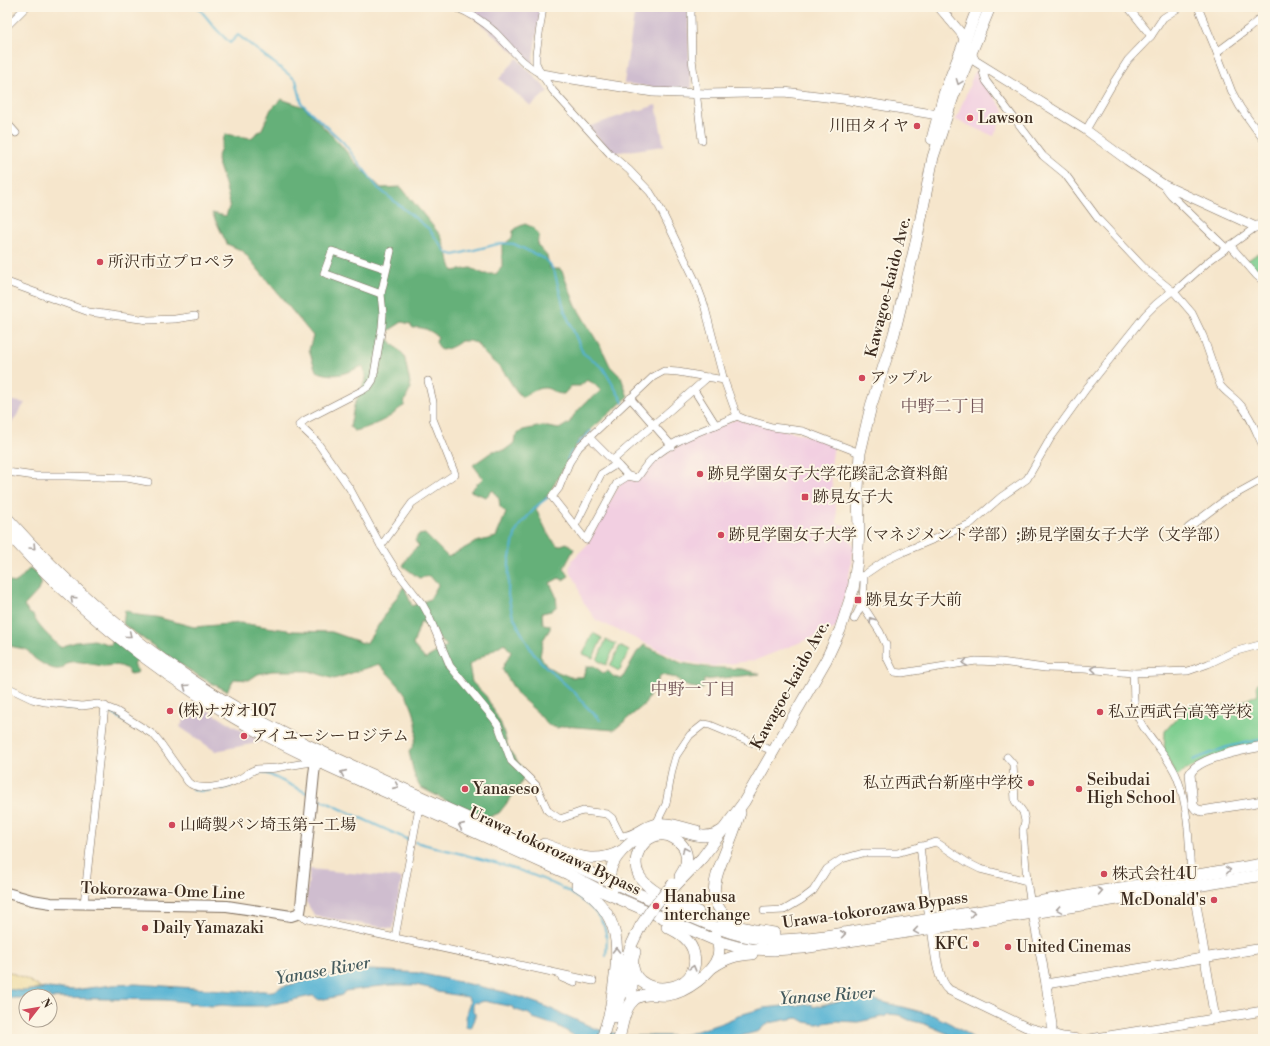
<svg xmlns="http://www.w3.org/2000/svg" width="1270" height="1046" viewBox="0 0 1270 1046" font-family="'Libre Bodoni','Noto Serif JP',serif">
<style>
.built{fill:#f2cfe1}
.industrial{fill:#cfbdcf}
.green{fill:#7ccd8e;stroke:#5c7c56}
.forest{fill:#65b079;stroke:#506d4c;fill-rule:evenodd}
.sand{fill:#eeda9e;stroke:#94825e}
.water{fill:#55b2d3;stroke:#486e78}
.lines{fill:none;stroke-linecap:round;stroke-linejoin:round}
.stream{stroke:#55b2d3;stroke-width:2}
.minor-casing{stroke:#7c6c5b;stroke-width:8}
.tertiary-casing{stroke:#7c6c5b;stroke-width:10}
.secondary-casing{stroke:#7c6c5b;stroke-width:12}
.trunk-casing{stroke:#7c6c5b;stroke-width:12}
.minor{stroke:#fff;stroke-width:7}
.tertiary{stroke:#fff;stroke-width:9}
.secondary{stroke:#fff;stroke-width:10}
.trunk{stroke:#fff;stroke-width:11}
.trunk-bridge-casing{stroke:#7c6c5b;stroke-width:12;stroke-linecap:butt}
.trunk-bridge{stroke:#fff;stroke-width:11}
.oneway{stroke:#a79f9a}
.poi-dot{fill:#d1495b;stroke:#fcf5e5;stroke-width:1.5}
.labels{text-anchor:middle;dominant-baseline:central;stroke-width:4;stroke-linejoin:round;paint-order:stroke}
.poi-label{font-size:16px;fill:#3b2a1e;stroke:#fcf5e5;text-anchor:start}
.street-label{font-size:16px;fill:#3b2a1e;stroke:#fcf5e5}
.neighbourhood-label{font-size:17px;fill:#725356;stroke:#fcf5e5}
.water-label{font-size:17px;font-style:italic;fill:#445a5d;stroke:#fcf5e5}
</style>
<rect width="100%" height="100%" fill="#fcf5e5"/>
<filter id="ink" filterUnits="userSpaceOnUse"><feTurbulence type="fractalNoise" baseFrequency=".025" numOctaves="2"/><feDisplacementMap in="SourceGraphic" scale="8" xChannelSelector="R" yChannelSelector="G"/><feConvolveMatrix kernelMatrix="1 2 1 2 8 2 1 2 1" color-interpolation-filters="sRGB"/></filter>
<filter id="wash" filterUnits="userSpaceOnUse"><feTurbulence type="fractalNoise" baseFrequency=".012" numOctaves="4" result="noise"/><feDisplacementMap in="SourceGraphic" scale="16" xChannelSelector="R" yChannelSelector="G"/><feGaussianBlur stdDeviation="0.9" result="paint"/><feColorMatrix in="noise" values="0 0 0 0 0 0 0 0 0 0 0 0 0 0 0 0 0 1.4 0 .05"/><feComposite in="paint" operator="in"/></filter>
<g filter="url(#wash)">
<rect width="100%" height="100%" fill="#f6e6cc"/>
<g class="built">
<path d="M977 70 984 82 1004 111 994 136 956 120 975 71Z"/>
<path d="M737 419 802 434 834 445 830 472 837 515V524L845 525 854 548 848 583 836 628 756 660 713 666 683 661 596 620 582 600 577 583 569 569 572 560 587 545 619 485 627 479 637 481 652 462 697 435Z"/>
</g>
<g class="industrial">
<path d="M461 7H541L532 64 529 65Z"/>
<path d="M626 7H688L689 59 692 87 690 89 656 88 624 83 635 9Z"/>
<path d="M517 58 548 91 531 106 499 79Z"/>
<path d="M656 105 664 146 612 153 588 127 637 110 638 111Z"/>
<path d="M7 400 25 403 7 430Z"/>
<path d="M194 702 225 721 262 742 215 751 180 727Z"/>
<path d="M310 869 402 878 393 929 315 916 306 902Z"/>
</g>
<g class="green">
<path d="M1258 253 1263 262V267L1256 272 1247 261Z"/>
<path d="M593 633 602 638 593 658 583 654Z"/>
<path d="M606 640 616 644 606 665 597 660Z"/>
<path d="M620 646 629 651 619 671 610 666Z"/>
<path d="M1263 678V741L1185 770 1177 777 1164 753 1165 731 1189 705C1218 707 1232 708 1258 694L1257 684Z"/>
</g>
<g class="forest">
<path d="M281 99 304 107 340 144 359 167 381 188 401 187 441 236 453 271 471 268 484 274H496L502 267V246L512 238 513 231 518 227 525 224 532 227 539 235 537 245 547 256 550 269H561L576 306 604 353 610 366 621 377 628 397 579 440 550 492 536 509 549 536 558 546 567 543 574 549 564 568 569 576 563 580 559 578 550 583 556 596 557 606 551 611 542 613 543 624 550 625V629L543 640 540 656 548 667 558 672 570 677H583L587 666H594L603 673 608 671 614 677 622 679 637 652 644 645 681 663 705 667 742 669 760 674 704 680 703 689C690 687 685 688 677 678L661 675 645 704 614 730 564 726 557 728 548 725 537 712 518 695 502 669 511 652 504 643 469 665 472 682 486 696 501 724 509 750 526 773 518 789 499 813 492 816 482 817 451 803 420 787 415 778 409 752C422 736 416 714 407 697 402 687 387 673 379 664L334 679 309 671H272L258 674 249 680 234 679 227 691C190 673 157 649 123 624L125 610 137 615 156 617 194 627 240 623 294 631 332 632 366 644 404 586 412 606 430 599 438 585 430 576 419 578 403 566C407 557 410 552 419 546L415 541 418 535 425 534 448 557 476 542 496 537 506 513 500 507 499 499 493 490 486 497 470 491 483 478 473 465 493 451 505 450 514 443 515 436 523 430 542 426 559 429 569 423 574 415 585 403 601 391 593 383 587 380 580 386H571L564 394C554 394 554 390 546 388 536 387 530 394 522 397 514 390 510 380 503 371 494 361 483 355 477 343L469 341H461C455 346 449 349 441 350L436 342 438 337C432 331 422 326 413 328L410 324 402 322 385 333 392 343 404 355 411 388 405 400 404 406C397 409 395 414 389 417 381 422 363 430 354 431L350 427 354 406 366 378 363 366C345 373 336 379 316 371L309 350 313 336 243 251 227 244 212 213 226 216 230 204 225 184 217 160 225 134 251 138 262 129 271 109ZM421 621 447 646 425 659 413 645Z"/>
<path d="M30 568 38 574 41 582 38 591 24 606 29 613 33 615C38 627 50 637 60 647L76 642 94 640 111 645 113 640 141 658 136 661 133 665 138 671 137 673 130 674C128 671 127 668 123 667 117 664 111 666 104 666 91 665 79 659 66 663 61 677 42 664 34 658 32 656 30 653 28 651 23 647 15 649 7 644V578L9 581 14 583 19 580Z"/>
</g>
<path class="sand" d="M7 971 28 980 42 989 22 991 7 989Z"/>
<path class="water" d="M372 970 419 973 504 992 542 1005 596 1029 626 1036H670L688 1034 722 1023 743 1014 764 1008 793 1005 797 1006 812 1004 813 1007C829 1004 850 996 867 1000V998L933 1015 951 1024 975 1039H955L946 1033 925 1024 909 1020 899 1015 888 1014 886 1016 858 1022 837 1021 817 1024 805 1022 798 1018 784 1020 770 1023 763 1027 759 1031 731 1039H580L558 1026 533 1018 529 1014 513 1009V1007L484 1001 478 1003 475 1002 473 1005V1011L475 1013V1019L471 1028 466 1027C466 1018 466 1011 470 1002L468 997 437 992 433 989 416 985H391L372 987 369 988 345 991 342 995 335 997 319 1000 314 996H311L264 1006H233L222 1005 213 1006 198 1005 196 1003 187 1004 186 1002 165 1000 50 998V996H26L25 998H7V989L22 991 47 988 74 990 112 985 136 984 250 992C254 992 260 990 264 991 272 992 274 991 281 987L344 972Z"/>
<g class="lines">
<g class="stream">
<path d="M198 7 216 29 230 43 238 35 296 80 302 104 343 142 378 188 429 229 447 253 454 255 502 243 514 244 545 259 550 264 555 274 565 312 583 353 603 368 623 402V403"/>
<path d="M577 445 591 431"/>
<path d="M567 460 572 451"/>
<path d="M550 496 538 505 519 526 515 535 509 562 508 595 512 613 520 630 533 653 543 664 575 693 584 704 600 720"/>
<path d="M55 707 82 710 95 708"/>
<path d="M110 712 135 728"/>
<path d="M1193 760 1227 747 1263 739"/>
<path d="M246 779 257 773 264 772 309 794"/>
<path d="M222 789 231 786"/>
<path d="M193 790 203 791 212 790"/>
<path d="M315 797 411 841"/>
<path d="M415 842C465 856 573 875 601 920 608 931 607 944 606 956"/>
</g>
</g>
</g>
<g filter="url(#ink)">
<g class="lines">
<g class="minor-casing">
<g id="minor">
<path d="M455 7C470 13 483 21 495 32 510 47 522 64 541 74"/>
<path d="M543 7 536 54V63L541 74 553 91 610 154 629 170 650 192 660 208 695 280 704 304 723 377 737 416 744 419 772 427 803 431 860 453"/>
<path d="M692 7 691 13 692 59 702 140"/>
<path d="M1128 7 1151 36"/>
<path d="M1198 7 1215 48 1232 92 1240 107 1263 139"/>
<path d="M7 26 26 7"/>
<path d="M1217 52 1248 29 1263 16"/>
<path d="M983 66V72L986 81 1043 156 1065 174 1099 220 1144 268 1174 292 1192 313 1203 336 1220 385C1225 392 1232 396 1238 402 1250 414 1256 432 1263 446"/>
<path d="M7 123 16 133"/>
<path d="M1086 130 1112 85 1128 60 1151 36 1163 18 1180 7"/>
<path d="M1164 186 1171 195 1226 248"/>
<path d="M1230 245 1256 275 1263 281"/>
<path d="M391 251 381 294 383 314 382 327 373 380 369 386 363 390 305 420 299 425 317 442 350 489 381 546 396 570 423 605 428 614 450 666 494 719 498 725 511 761 536 785 548 811 560 819 583 811 607 814 612 818 621 836C634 836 641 826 653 823 667 819 684 826 697 829"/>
<path d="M7 282 89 312 148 320 175 319 195 316"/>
<path d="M1174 292 1210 260 1256 227"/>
<path d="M381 294 324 273 332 251 386 269"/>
<path d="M694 390 716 425"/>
<path d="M630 398 672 446"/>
<path d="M589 437 615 463"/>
<path d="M613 460 708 377"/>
<path d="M7 472 35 476H68L127 478 148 482"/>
<path d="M628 476 617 483 586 540 552 497 559 488 569 463 579 447 653 377 664 371 678 372 724 380"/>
<path d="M575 526 601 474 617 464 628 476 637 478C642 472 646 464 652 459 676 437 709 429 737 416"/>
<path d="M1188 528 1225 500 1263 479"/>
<path d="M381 546 412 503 455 474 433 419V402L428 381"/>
<path d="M855 579 864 575 886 560 903 552 970 524 1001 497 1027 479 1050 439 1086 389 1146 314 1156 304 1172 291"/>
<path d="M862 604 880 632 886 645V656L894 672 902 673 976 661 1001 662 1045 668 1084 669 1133 673 1188 671 1208 664 1233 652 1263 644"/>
<path d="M854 619C864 603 864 594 864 575"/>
<path d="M1133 673C1134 684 1133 698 1135 709 1141 732 1167 752 1177 777 1189 808 1189 843 1191 876"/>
<path d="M7 687 32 699 45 702 82 706 98 704 116 711 154 735 159 741 188 782C198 792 223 786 235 781 243 778 249 771 257 769 263 768 270 769 276 768 289 766 302 763 316 762"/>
<path d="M1007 757 1013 764 1015 801 1023 812 1025 821 1023 831 1027 881 1031 905"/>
<path d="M657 822 666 804 672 770 676 756 690 735 704 724 710 725 773 751"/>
<path d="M920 846 929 920"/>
<path d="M84 904 105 706"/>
<path d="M764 911 784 910 801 900 813 891 827 869 842 859 863 853H897L936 842 968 863 980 869 1027 881"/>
<path d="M297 914 308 919 593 981"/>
<path d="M395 937 419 807"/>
<path d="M562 978 574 983"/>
</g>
</g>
<g class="tertiary-casing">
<g id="tertiary">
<path d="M939 7 961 33 975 61 1086 130 1127 160 1164 185 1256 227 1263 223"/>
<path d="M541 74 653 92 707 94 784 92 843 99 938 115"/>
<path d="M1263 746C1246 749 1196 758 1190 774L1193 805 1196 809 1202 811 1263 801"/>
<path d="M1192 880 1215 1019"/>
<path d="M1033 913 1046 984 1052 1025V1034"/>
<path d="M932 928C935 945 936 980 949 990L1026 1027 1063 1037 1079 1039"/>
<path d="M1046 984 1263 948"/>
<path d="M1090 1039 1263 1011"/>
</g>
</g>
<g class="secondary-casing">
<path id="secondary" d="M7 893 32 900 51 903 227 906 291 916 297 914 300 912 301 906 314 774 315 767 322 754"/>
</g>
<g class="trunk-casing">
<g id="trunk">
<path d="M932 139 944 94 978 7"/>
<path d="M7 518C63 581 125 636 195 682 256 723 323 753 391 783 438 805 486 826 533 847 576 866 619 886 662 904 687 915 711 927 736 934 766 943 795 940 825 936L1031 903 1263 864"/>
<path d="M7 532C72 605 150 667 233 717 282 746 334 769 386 792 447 819 507 847 568 874L601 891 717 941 738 947 751 949 774 950 803 948 1033 913 1263 875"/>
<path d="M544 844C570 854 594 866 621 851"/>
<path d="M680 876C686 868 689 860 685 850 683 845 680 842 675 839 650 822 622 860 644 882 657 896 680 904 698 912"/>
<path d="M577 885C630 918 617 959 610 1012"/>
<path d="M675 886 702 858 744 802 826 660 840 630 853 590 857 561 859 532 858 489 860 453 871 406 894 334 917 238 933 157 953 97 990 7"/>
<path d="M613 888C599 863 636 834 658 829 681 824 700 846 723 830"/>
<path d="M723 923 755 930 774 933"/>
<path d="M737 924C701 905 716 876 727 848 732 837 736 825 740 813"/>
<path d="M635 952C633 957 632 962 633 967 637 999 702 994 694 954 691 940 680 933 667 927"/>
<path d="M713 967C726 958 736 955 752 954"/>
<path d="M619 979 631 946 640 927"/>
<path d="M632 1002V971"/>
<path d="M615 1017 628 970"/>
<path d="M602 1039 612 1005"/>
<path d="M619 1039C622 1027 624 1007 635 999 644 992 658 996 668 995 685 993 713 973 718 956 720 949 718 942 715 935"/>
</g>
</g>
<use href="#minor" class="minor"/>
<use href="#tertiary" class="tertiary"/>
<use href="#secondary" class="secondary"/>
<use href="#trunk" class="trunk"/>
<g class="trunk-bridge-casing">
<path id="trunk-bridge" d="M640 927 651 910 673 884"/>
</g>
<use href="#trunk-bridge" class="trunk-bridge"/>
</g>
<defs><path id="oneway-chevron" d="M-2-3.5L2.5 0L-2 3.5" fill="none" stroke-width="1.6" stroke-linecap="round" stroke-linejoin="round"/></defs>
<g class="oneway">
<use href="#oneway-chevron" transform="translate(959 82) rotate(111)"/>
<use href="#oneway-chevron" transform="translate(33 547) rotate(46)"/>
<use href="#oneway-chevron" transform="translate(73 599) rotate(-137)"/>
<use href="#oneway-chevron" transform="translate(872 620) rotate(-122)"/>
<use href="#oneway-chevron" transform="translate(129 635) rotate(39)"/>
<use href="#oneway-chevron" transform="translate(965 663) rotate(171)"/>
<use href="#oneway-chevron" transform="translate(1094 669) rotate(-175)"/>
<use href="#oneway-chevron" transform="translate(186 687) rotate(-145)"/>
<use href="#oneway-chevron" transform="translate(343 773) rotate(-156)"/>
<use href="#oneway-chevron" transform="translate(396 786) rotate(24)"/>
<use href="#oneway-chevron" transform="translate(461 826) rotate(-156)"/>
<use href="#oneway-chevron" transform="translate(685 850) rotate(-114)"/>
<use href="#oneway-chevron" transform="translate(1228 870) rotate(-9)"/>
<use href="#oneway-chevron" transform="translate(1100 891) rotate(-10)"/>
<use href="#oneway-chevron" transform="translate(1059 909) rotate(171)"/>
<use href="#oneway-chevron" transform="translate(972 913) rotate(-10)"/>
<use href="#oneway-chevron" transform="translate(916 931) rotate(171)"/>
<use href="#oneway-chevron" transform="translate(843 934) rotate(-8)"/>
<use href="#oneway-chevron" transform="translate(616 950) rotate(-90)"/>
<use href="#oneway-chevron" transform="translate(693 968) rotate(-74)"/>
</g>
</g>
<g class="poi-dot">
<circle cx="970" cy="118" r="4"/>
<circle cx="917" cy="126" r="4"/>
<circle cx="100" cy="262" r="4"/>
<circle cx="862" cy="378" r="4"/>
<circle cx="700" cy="474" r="4"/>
<rect x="801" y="493" width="8" height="8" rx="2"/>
<circle cx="721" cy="535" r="4"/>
<rect x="854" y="596" width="8" height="8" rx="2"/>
<circle cx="170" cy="711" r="4"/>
<circle cx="1100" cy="712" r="4"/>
<circle cx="244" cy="736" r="4"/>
<circle cx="1031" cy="783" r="4"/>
<circle cx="465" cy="789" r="4"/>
<circle cx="1079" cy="789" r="4"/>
<circle cx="172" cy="825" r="4"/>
<circle cx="1104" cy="874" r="4"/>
<circle cx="1214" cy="900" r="4"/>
<circle cx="656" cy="906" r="4"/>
<circle cx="145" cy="928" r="4"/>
<circle cx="976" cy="944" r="4"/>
<circle cx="1008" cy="947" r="4"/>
</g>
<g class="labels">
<g class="poi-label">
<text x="978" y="118">Lawson</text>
<text x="909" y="126" text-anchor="end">川田タイヤ</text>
<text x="108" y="262">所沢市立プロペラ</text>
<text x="870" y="378">アップル</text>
<text x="708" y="474">跡見学園女子大学花蹊記念資料館</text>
<text x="813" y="497">跡見女子大</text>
<text x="729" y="535">跡見学園女子大学（マネジメント学部）;跡見学園女子大学（文学部）</text>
<text x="866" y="600">跡見女子大前</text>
<text x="178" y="711">(株)ナガオ107</text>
<text x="1108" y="712">私立西武台高等学校</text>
<text x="252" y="736">アイユーシーロジテム</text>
<text x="1087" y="780">Seibudai<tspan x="1087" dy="18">High School</tspan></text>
<text x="1023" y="783" text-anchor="end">私立西武台新座中学校</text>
<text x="473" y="789">Yanaseso</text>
<text x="180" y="825">山崎製パン埼玉第一工場</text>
<text x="1112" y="874">株式会社4U</text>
<text x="664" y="897">Hanabusa<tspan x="664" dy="18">interchange</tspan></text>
<text x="1206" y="900" text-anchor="end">McDonald's</text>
<text x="153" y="928">Daily Yamazaki</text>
<text x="968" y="944" text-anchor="end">KFC</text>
<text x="1016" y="947">United Cinemas</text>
</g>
<g class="street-label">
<text transform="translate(888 287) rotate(-76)">Kawagoe-kaido Ave.</text>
<text transform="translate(790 685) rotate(-61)">Kawagoe-kaido Ave.</text>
<text transform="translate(555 851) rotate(25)">Urawa-tokorozawa Bypass</text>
<text transform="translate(163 891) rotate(2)">Tokorozawa-Ome Line</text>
<text transform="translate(875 910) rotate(-8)">Urawa-tokorozawa Bypass</text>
</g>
<g class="neighbourhood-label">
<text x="943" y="407">中野二丁目</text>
<text x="693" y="690">中野一丁目</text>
</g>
<g class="water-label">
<text transform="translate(323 971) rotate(-10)">Yanase River</text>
<text transform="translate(827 996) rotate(-4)">Yanase River</text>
</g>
</g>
<rect width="1270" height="1046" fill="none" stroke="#fcf5e5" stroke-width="24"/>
<g transform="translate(38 1008) rotate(59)"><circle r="19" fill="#fcf5e5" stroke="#afa495"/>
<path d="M0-3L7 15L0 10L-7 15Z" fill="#d1495b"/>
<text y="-6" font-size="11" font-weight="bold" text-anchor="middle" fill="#3b2a1e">N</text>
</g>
</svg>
